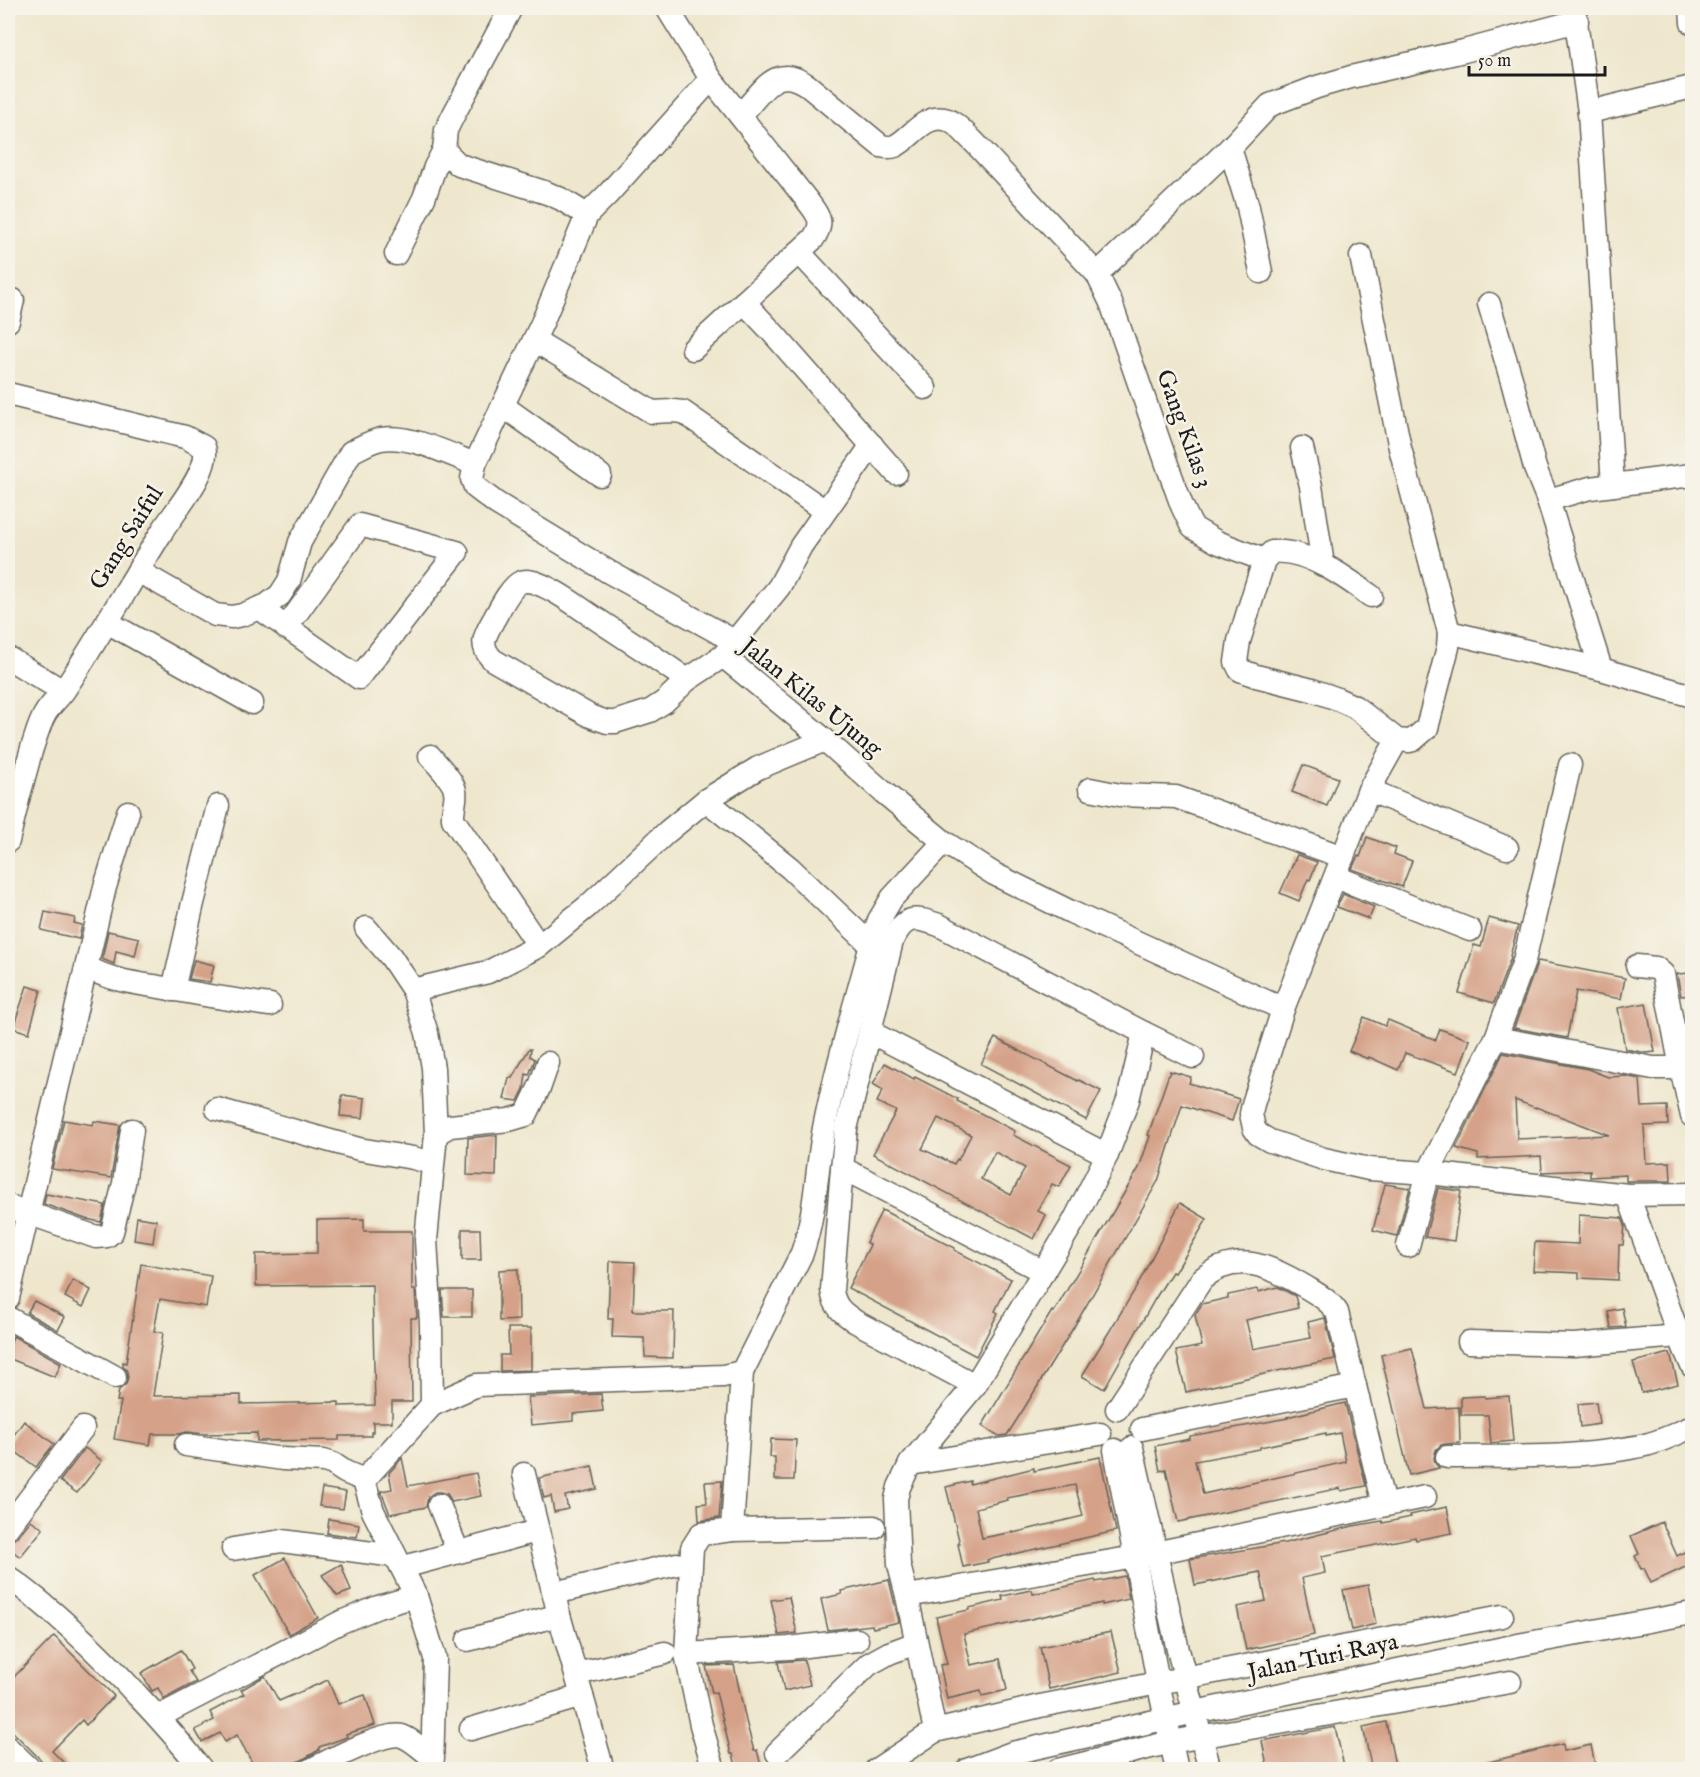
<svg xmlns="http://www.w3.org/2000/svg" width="1700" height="1777" viewBox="0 0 1700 1777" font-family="'IM FELL English',serif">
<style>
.building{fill:#d5a188;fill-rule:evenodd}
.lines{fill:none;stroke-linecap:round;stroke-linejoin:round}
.minor-casing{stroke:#66635a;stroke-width:25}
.minor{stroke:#fff;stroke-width:22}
.labels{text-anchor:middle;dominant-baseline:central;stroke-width:5;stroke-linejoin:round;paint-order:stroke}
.street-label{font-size:24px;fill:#1c1c1c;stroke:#f7f3e8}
</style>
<rect width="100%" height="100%" fill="#f7f3e8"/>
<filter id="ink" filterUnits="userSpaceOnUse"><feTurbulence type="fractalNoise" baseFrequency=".0167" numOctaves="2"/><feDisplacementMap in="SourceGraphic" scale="12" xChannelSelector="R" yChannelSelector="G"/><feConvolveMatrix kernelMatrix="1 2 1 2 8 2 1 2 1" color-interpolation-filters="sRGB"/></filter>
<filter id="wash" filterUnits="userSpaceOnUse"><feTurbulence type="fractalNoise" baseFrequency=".008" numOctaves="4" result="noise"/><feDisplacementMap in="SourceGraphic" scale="24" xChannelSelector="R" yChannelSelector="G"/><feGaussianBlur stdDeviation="1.35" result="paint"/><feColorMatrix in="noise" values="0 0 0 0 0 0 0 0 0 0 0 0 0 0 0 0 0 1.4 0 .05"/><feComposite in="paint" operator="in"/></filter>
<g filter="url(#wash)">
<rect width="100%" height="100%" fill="#eee7cd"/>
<g id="blocks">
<g class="building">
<path d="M1303 765 1338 778 1327 806 1292 792Z"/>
<path d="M1367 837 1396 848 1394 854 1412 861 1402 887 1352 869 1358 856 1360 857Z"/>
<path d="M1297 855 1317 862 1310 880 1308 879 1299 901 1280 893Z"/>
<path d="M1343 894 1374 907 1369 919 1337 907Z"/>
<path d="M45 912 75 918 74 923 82 925 79 939 41 930Z"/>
<path d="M1489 918 1518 926 1510 956 1511 957 1494 1003 1459 993 1474 945 1481 947Z"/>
<path d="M108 931 139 938 135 956 116 951 114 964 102 959Z"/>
<path d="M194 960 214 965 210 982 189 979Z"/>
<path d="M1538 961 1625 978 1621 999 1576 991 1567 1038 1514 1028Z"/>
<path d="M1692 973V995L1681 996 1677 974Z"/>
<path d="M27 986 41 990 29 1033 13 1028Z"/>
<path d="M1646 1003 1655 1052 1647 1053 1625 1049 1618 1008Z"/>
<path d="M1364 1017 1385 1026 1388 1020 1436 1040 1440 1029 1470 1040 1458 1072 1405 1053 1398 1070 1369 1057 1368 1059 1349 1051Z"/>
<path d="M995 1038 1078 1081 1079 1080 1101 1091 1086 1120 981 1064Z"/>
<path d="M529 1049H531L530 1056 535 1059 529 1075 526 1074 524 1089 518 1101 504 1099 509 1078H512Z"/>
<path d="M1503 1053 1588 1069 1608 1077 1625 1076 1640 1079 1642 1107 1667 1106 1668 1125 1644 1126 1646 1163 1670 1162 1671 1181H1626V1175L1590 1177V1170L1542 1172 1541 1156 1478 1159V1154L1456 1148ZM1515 1100 1536 1108V1107L1609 1135 1517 1139Z"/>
<path d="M885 1063 914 1079 915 1077 958 1099 957 1101 1015 1131 1013 1135 1071 1165 1059 1187 1052 1184 1038 1211 1046 1215 1034 1239 873 1154 896 1111 877 1102 883 1090 873 1084ZM938 1118 971 1135 958 1160 957 1159 954 1164 922 1149ZM995 1152 1025 1168 1011 1195 981 1179Z"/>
<path d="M1170 1071 1191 1077 1189 1083 1239 1099 1232 1121 1182 1105 1158 1181 1075 1325 1023 1410 1007 1435 999 1436 982 1426 1052 1311 1054 1312 1139 1168 1150 1136 1148 1135Z"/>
<path d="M342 1095 365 1098 363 1118 340 1116Z"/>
<path d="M64 1120 93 1125 94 1121 120 1125 111 1178 52 1169Z"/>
<path d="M497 1135 496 1176 467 1175 468 1138Z"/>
<path d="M1385 1184 1410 1188 1397 1236 1373 1230Z"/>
<path d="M1438 1188 1461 1191 1454 1241 1425 1237Z"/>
<path d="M46 1194 105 1205 101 1222 86 1219 44 1204Z"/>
<path d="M1180 1203 1207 1219 1175 1273 1172 1272 1155 1299 1104 1389 1082 1376 1136 1288Z"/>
<path d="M882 1210 955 1248 954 1250 1011 1279 995 1311 998 1313 976 1356 848 1288 870 1245 866 1242Z"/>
<path d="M1579 1215 1622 1218 1625 1225 1623 1245H1619L1618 1280 1579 1278V1273L1533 1271 1535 1242 1578 1244Z"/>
<path d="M137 1217 156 1220 153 1243 134 1240Z"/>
<path d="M364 1219V1231H412V1290H415L417 1318H411L412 1402H392V1422H373V1432H371V1436H339V1440L257 1441V1433L204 1434 187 1432 179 1434H152L150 1445 114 1439 121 1401H117L119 1390 126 1384 128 1377 127 1371 123 1366V1362L126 1363 141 1264 211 1276 206 1307 160 1299 154 1331 163 1333 153 1396 241 1395V1404L339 1402V1406L375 1405 372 1285 256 1286V1254L317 1253V1220Z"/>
<path d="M462 1229H480L481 1260H462Z"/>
<path d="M610 1261 635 1262 633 1311H674L673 1358 645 1357 644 1338 612 1337 613 1319H608Z"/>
<path d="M518 1269 519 1320 499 1321V1270Z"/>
<path d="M73 1280 91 1290 83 1307 65 1297Z"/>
<path d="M1278 1287 1295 1296 1298 1308 1246 1320 1253 1349 1311 1338 1308 1322 1325 1318 1335 1359 1277 1371 1186 1392 1176 1351 1202 1346 1195 1315 1202 1304 1228 1298V1295L1257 1289 1258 1292Z"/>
<path d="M442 1290H472V1317H444Z"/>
<path d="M34 1301 65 1317 58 1330 27 1313Z"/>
<path d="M1622 1308 1626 1327 1611 1328 1608 1311Z"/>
<path d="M508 1328H531V1370L500 1371V1355H509Z"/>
<path d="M13 1336 61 1363 55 1377 8 1358V1351Z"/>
<path d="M1412 1348 1427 1409 1459 1407 1460 1443 1446 1444 1441 1445 1436 1450 1434 1458 1435 1463 1439 1468 1409 1475 1381 1355Z"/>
<path d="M1670 1353 1678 1384 1642 1393 1633 1362Z"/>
<path d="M601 1394 603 1411 573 1414V1421L531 1425 528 1397Z"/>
<path d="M1485 1396V1398L1509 1396 1513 1441 1491 1443 1488 1415H1461V1397Z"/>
<path d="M1596 1402 1599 1424 1580 1427 1578 1404Z"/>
<path d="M1345 1403 1366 1486 1341 1491 1340 1488 1178 1522 1166 1469 1160 1471 1155 1446 1190 1439V1436L1288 1418 1287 1417ZM1326 1433V1436L1340 1433 1346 1462 1203 1494 1195 1461 1260 1449V1447Z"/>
<path d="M24 1421 54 1444 36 1467 8 1446V1443Z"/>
<path d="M771 1439 796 1440 794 1480H775V1457H770Z"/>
<path d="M85 1448 102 1461 77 1493 60 1481Z"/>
<path d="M1100 1457 1116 1531 987 1560 988 1562 963 1567 958 1544H960L946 1487 970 1481V1484L1034 1468V1471ZM1075 1485 1083 1516 1013 1533V1532L982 1538 976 1508 1008 1500 1007 1498Z"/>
<path d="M402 1458 408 1486 476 1473 481 1496 452 1502 447 1494 440 1492H435L428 1497 426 1507 390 1514 381 1491 392 1489 389 1473Z"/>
<path d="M592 1466 597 1489 565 1496 568 1509 554 1512 551 1496 544 1498 539 1478Z"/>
<path d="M722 1481 719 1518 699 1521 698 1504 707 1503 705 1482Z"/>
<path d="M322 1488 346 1492 343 1509 319 1506Z"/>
<path d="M1447 1507 1452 1533 1416 1540 1415 1537 1322 1556 1325 1573 1302 1578 1314 1635 1246 1650 1237 1607 1266 1601 1260 1572 1195 1585 1190 1559 1285 1543 1353 1526 1382 1521 1383 1523 1411 1517 1410 1515Z"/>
<path d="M329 1519 359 1524 357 1537 327 1533Z"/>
<path d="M31 1520 43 1529 20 1557 8 1547V1540L14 1539 18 1536Z"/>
<path d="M1662 1522 1677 1556 1692 1548V1564L1651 1583 1644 1568 1641 1569 1635 1556 1639 1554 1631 1536Z"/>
<path d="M285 1558 318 1618 289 1634 255 1575Z"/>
<path d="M341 1564 351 1591 337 1596 322 1575Z"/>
<path d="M1125 1576 1129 1599 1102 1605V1603L964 1634 971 1665 1000 1659 1007 1690 982 1696 981 1691 947 1699 940 1665 947 1664 936 1617 969 1610V1608L1003 1600 1002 1596 1032 1590 1033 1594 1095 1580 1096 1582Z"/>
<path d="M889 1580 899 1622 873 1628 872 1625 828 1630 821 1599 842 1594 841 1591Z"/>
<path d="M1368 1585 1376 1624 1352 1630 1343 1590Z"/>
<path d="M789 1597 797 1633 779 1635 771 1600Z"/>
<path d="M1111 1632 1121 1672 1049 1689 1040 1647Z"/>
<path d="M54 1636 114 1696 86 1725 82 1720 52 1751 71 1770H51L8 1727V1683Z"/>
<path d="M181 1650 192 1669 189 1671 196 1682 164 1699 158 1688 152 1691 141 1673Z"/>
<path d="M804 1660 810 1685 784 1691 778 1662Z"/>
<path d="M734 1665 746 1721 754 1751 757 1750 762 1770H737L733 1754H731L716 1692 712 1693 706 1666Z"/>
<path d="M265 1676 279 1701 328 1680 338 1704 365 1695 375 1725 346 1734 347 1737 319 1747V1750L302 1760 273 1770H256L237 1735 225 1742 220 1733 202 1742 195 1730 214 1720 210 1712 244 1694 241 1690Z"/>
<path d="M1386 1722 1396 1770H1372L1363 1727Z"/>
<path d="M1335 1727 1344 1766 1329 1770H1268L1262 1741Z"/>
<path d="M1563 1744 1564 1751 1591 1745 1596 1770H1481L1480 1764Z"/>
</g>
</g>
</g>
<g filter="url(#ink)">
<use href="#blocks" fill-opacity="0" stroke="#66635a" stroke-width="1.5"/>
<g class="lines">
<g class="minor-casing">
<g id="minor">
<path d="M511 8 454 114 446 130 444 150 459 165 547 193 561 199 587 215"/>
<path d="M667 8 711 79 806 199C817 214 826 221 813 239L693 349"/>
<path d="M1574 8 1589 112 1613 485"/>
<path d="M1691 8 1692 23"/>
<path d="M711 79 608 194 587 215 542 323 475 464 472 479 475 487 496 503 609 572 734 641"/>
<path d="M1589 112 1692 87"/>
<path d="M740 115C762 94 774 62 807 85L881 146C885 147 890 148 895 146 912 138 925 112 948 120 958 124 966 135 974 142L1097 274 1111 303 1169 470 1182 506 1192 527 1217 542 1264 560"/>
<path d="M1230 148 1248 207 1261 272"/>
<path d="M799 252 925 388"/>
<path d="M396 254 424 198 435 167 444 150"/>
<path d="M1361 256 1400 448 1449 632 1601 669 1692 696"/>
<path d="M1097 274 1230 148 1270 105 1317 87 1351 77 1464 51 1577 21"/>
<path d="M744 302 773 333 896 473"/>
<path d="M1489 304 1513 385 1535 468 1548 500 1601 669"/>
<path d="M8 321 13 300"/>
<path d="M534 340 652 412 673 411 683 412 825 511"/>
<path d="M8 394 185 437 204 447C212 468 175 511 163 530 130 583 99 637 65 689 59 698 50 705 45 714 39 724 36 737 32 748 23 779 15 810 8 841"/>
<path d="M503 406 600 475"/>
<path d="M1302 448 1311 486 1323 565"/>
<path d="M1548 500 1590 488 1692 475"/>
<path d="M138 571 215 615 232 617 242 615 267 605 280 595 289 581 300 542 351 452C361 447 371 441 381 439 409 434 449 454 475 464"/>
<path d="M1371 596C1345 577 1305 548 1272 552L1264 560 1239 641 1236 662 1240 670 1256 676 1312 690 1335 698 1355 707 1397 740 1409 741 1413 740 1427 728 1448 647 1449 632"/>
<path d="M259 608 359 678 457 552 360 525 286 628"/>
<path d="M107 622 252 703"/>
<path d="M723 656 825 740 882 791 944 842 994 874 1071 912 1283 1009"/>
<path d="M8 658 63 691"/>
<path d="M687 680C658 659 628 640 598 620 579 608 560 592 539 584 534 582 526 580 521 582 511 586 499 610 494 619 485 635 478 645 493 660L590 716 607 722H615L650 711 664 702 687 680 723 656 779 587 801 546 872 445"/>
<path d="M1397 740 1369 790 1283 1009 1253 1104 1251 1114 1254 1128 1258 1134 1270 1141 1324 1159 1369 1169 1428 1173 1628 1195 1692 1194"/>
<path d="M430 756C437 764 454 782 455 791 457 799 452 809 453 819L539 946"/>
<path d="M1090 789 1120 795 1176 797 1343 857"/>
<path d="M1369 790 1507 848"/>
<path d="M706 800 790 868 871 945"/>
<path d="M1336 877 1470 930"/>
<path d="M366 928 391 957 413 990 427 1033 433 1068 436 1134 426 1240 431 1324 432 1405"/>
<path d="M1637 966 1656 968 1663 974 1681 1068 1692 1116"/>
<path d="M87 967C109 980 134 983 159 987 196 994 233 1000 270 1005"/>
<path d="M173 990 193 903 218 806"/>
<path d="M413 990 488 972 539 946 588 906 667 832 706 800 758 768 825 740"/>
<path d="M870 1032 1107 1155"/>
<path d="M1496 1038 1653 1068H1681"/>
<path d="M217 1109 359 1149 413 1158 432 1163"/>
<path d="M436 1134 450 1126 509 1120 526 1115 540 1086 548 1063"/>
<path d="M842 1168 832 1290C834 1307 843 1313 856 1322L975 1385"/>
<path d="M1628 1195 1679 1336 1692 1366"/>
<path d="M8 1206 96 1237 107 1236 112 1232 124 1183 132 1130"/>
<path d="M1408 1246 1428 1173 1496 1038 1524 961 1570 765"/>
<path d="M1044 1272 842 1168 846 1129 892 941C904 916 913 916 939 925L1144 1033 1193 1057"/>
<path d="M8 1298 105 887 128 812"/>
<path d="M8 1318 115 1377"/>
<path d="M1469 1342 1574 1345 1679 1336"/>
<path d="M1117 1409 1202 1279C1236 1250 1270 1266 1304 1286 1317 1294 1329 1300 1337 1312L1384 1505"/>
<path d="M1142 1429 1355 1386"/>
<path d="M186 1445 283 1459 324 1461 333 1464 345 1472 364 1480"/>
<path d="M1132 1448 1178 1650 1210 1770"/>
<path d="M1115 1450 1158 1682 1177 1770"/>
<path d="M1447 1457C1511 1456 1587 1459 1649 1444 1664 1440 1678 1433 1692 1427"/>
<path d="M910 1464 1100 1434"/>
<path d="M524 1474 559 1615 603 1770"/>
<path d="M439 1505 458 1552"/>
<path d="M8 1527 83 1428"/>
<path d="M732 1530 742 1372"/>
<path d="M233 1549 282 1541 395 1556"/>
<path d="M411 1565 537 1531"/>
<path d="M8 1577C57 1612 97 1651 138 1696 160 1719 182 1744 202 1770"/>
<path d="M554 1593 677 1564"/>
<path d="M907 1596 1135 1557 1425 1497"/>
<path d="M468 1640 559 1615"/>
<path d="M686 1654 789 1648 857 1640"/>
<path d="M577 1674 665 1653"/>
<path d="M158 1717 341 1622 378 1607 416 1596"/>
<path d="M471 1729 582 1696"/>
<path d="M935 1731 907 1596 899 1565 896 1499 899 1487 910 1464 975 1385 1074 1221 1107 1155 1128 1100 1144 1033"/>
<path d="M8 1748 31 1770"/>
<path d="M777 1753 869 1664 889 1653 916 1643"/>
<path d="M310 1770C329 1761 384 1731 402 1736 413 1740 424 1751 433 1758"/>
<path d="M432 1770 435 1658 416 1596 373 1511 364 1480 432 1405 477 1385 723 1376 742 1372 802 1253C817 1208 816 1167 825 1123 837 1063 855 1004 871 945L879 920 892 898 944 842"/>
<path d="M714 1770 701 1725 686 1654 692 1548 701 1534 732 1530 874 1527"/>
<path d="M876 1770 935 1731 1040 1706 1502 1616"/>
<path d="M967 1770 1012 1753 1195 1712 1518 1645 1692 1613"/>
<path d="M1058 1770 1171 1742 1510 1682"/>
</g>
</g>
<use href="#minor" class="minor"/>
</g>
</g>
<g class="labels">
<g class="street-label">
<text transform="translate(1184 429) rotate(70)">Gang Kilas 3</text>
<text transform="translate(127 538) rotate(-58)">Gang Saiful</text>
<text transform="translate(811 698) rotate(39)">Jalan Kilas Ujung</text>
<text transform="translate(1323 1658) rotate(-12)">Jalan Turi Raya</text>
</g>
</g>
<rect width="1700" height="1777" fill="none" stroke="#f7f3e8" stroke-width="30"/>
<path d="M1469 66v9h136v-9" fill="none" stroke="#1c1c1c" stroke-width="3"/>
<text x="1478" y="66" font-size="18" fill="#1c1c1c" stroke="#f7f3e8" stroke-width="4.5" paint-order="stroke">50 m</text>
</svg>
